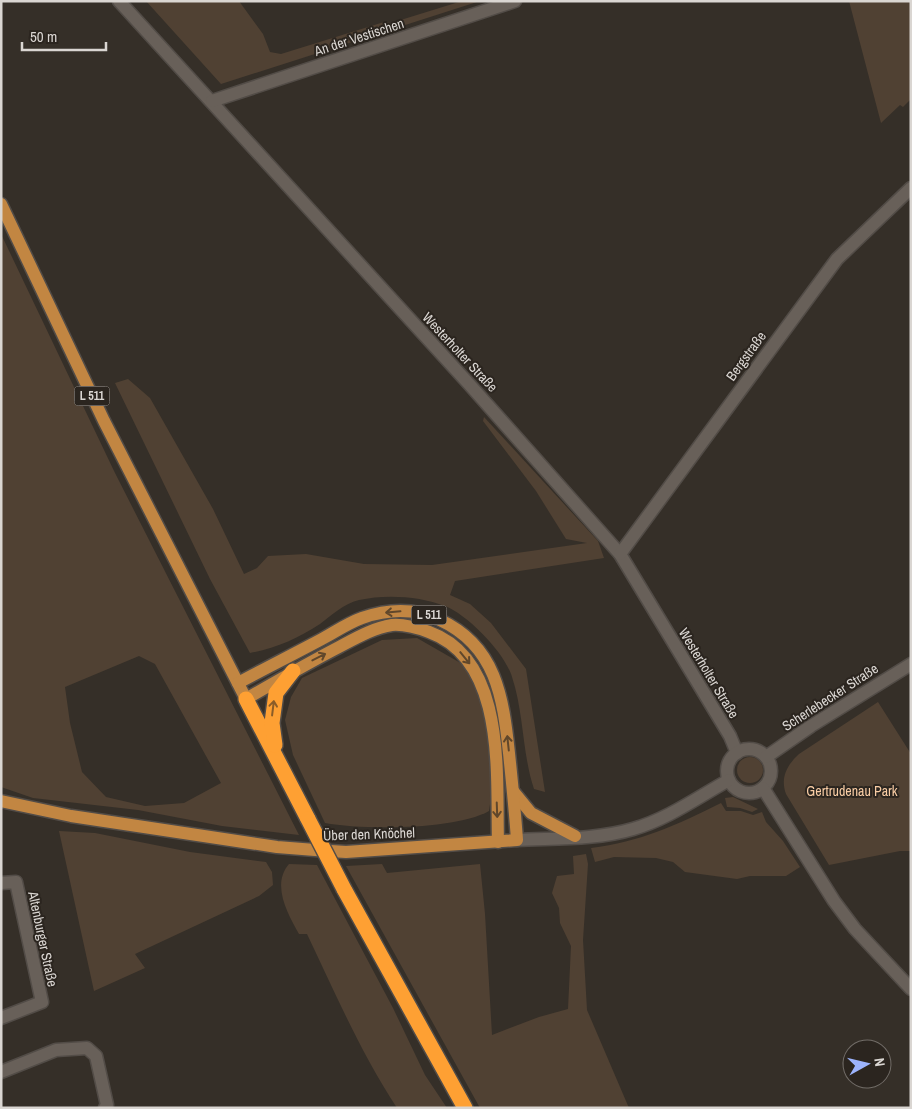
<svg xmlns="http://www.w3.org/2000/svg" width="912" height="1109" viewBox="0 0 912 1109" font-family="'Archivo Narrow',sans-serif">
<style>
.green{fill:#504133;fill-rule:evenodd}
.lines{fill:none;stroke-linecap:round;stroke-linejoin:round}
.minor-casing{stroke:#524c47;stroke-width:15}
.major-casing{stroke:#524c47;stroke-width:15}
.highway-casing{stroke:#524c47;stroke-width:18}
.minor{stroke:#686059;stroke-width:12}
.major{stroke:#c28642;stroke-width:12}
.highway{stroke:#fea033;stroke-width:15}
.highway-bridge-casing{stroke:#524c47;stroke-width:18;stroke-linecap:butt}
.highway-bridge{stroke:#fea033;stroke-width:15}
.oneway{stroke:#60472b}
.oneway2{stroke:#8a5c28}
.labels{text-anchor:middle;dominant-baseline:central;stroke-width:4;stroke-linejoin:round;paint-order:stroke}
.shield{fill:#2b251f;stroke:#a6a19c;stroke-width:1}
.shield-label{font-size:12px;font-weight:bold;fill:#dad6d2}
.street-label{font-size:14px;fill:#dad6d2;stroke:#2b251f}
.park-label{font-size:14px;fill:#f9cda5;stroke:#2b251f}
</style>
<rect width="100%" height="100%" fill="#352f28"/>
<g class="green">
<path d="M146 1H239L263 34 270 52 281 54 384 22 391 23 462 1H480L221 84Z"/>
<path d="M849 1H911V99L903 107 900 105 881 123Z"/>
<path d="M1 234 115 473 299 835 222 826 138 810 33 798 1 787ZM139 656 155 664 221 783 184 803 145 806 106 797 82 772 70 723 65 687Z"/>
<path d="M128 379 150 398 213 509 244 574 257 568 268 556 306 554 364 564 432 565 587 543 566 539 536 491 483 421 484 417 598 541 604 558 455 581 450 595 470 604 491 623 526 669 545 792 534 789C522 753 524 713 512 677 505 653 468 615 445 606 420 596 385 594 359 600 343 604 332 615 320 624 299 638 274 649 250 653L210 579 115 383Z"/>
<path d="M417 638 464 665 474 680 487 722 493 784 489 811C455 830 364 830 325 823L293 755 285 720 291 697 302 678 382 640Z"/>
<path d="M878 702 911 754V851H900L829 865 786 794C780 778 787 765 799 754Z"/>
<circle cx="750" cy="770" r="13"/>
<path d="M733 797 758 809 752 812 740 808 727 807 725 798Z"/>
<path d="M721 803 726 811H741L753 815 762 812 766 822 783 841 800 867 786 876H750L737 879 685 872 673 862 656 858 614 857 595 862 591 848C640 842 677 825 721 803Z"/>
<path d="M59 831 95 833 190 852 266 862 272 872 273 885 259 896 135 954 145 968 94 991Z"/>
<path d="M586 854 588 864 583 940 587 1010 629 1108H480L346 866 382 864 387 873 480 864 485 914 492 1035 539 1017 568 1009 571 946 560 923 559 908 552 893 557 876 574 874 573 856Z"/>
<path d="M289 864 317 865 393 1008 425 1075 447 1108H397C361 1053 335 993 307 934H299C288 914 271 885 289 864Z"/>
</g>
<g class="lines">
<g class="minor-casing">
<g id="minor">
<path d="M119 1 469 384 620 554 730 736 737 753"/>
<path d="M212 101 515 1"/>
<path d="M620 554 837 259 911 188"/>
<circle cx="749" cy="771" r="22"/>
<path d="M766 757 811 726 911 664"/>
<path d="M763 788 834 901 855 929 911 989"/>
<path d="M517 840C555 838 596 840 633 829 668 819 698 797 729 780"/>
<path d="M1 883 16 882 42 1002 1 1018"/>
<path d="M1 1072 56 1050 87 1048 96 1056 107 1105 105 1108"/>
</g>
</g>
<g class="major-casing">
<g id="major">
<path d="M1 204 104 421 246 699C277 681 308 663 339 647 356 638 373 628 392 625 404 624 418 628 429 632 507 660 496 776 498 842"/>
<path d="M513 791 531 813 575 836"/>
<path d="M1 801 71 816 277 847 315 850 346 852 517 840C515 811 512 782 509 753 503 697 496 646 440 620 415 608 388 609 362 618 348 623 335 632 322 639 294 654 266 668 238 683"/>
</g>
</g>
<g class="highway-casing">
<g id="highway">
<path d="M246 699 308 819"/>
<path d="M275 745 272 723 276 693 293 671"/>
<path d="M344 889 465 1108"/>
</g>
</g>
<use href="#minor" class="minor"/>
<use href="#major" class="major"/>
<use href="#highway" class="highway"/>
<g class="highway-bridge-casing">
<path id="highway-bridge" d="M308 819 344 889"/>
</g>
<use href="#highway-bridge" class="highway-bridge"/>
</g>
<defs><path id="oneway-shaft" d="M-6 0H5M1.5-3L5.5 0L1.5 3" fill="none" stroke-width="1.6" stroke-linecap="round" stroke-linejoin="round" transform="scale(1.25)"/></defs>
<g class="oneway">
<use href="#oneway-shaft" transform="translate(393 612) rotate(175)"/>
<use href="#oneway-shaft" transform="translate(319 657) rotate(-27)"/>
<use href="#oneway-shaft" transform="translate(465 658) rotate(51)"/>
<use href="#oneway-shaft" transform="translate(508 743) rotate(-96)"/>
<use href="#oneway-shaft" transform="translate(497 810) rotate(88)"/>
</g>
<use class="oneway2" href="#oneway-shaft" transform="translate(273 708) rotate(-83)"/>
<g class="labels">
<g class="shield">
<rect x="74.5" y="386.5" width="35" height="19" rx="4"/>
<rect x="411.5" y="605.5" width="35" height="19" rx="4"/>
</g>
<g class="shield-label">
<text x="92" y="396">L 511</text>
<text x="429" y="615">L 511</text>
</g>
<g class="street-label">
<text transform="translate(359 37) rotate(-18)">An der Vestischen</text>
<text transform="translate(460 352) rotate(47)">Westerholter Straße</text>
<text transform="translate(746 356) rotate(-54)">Bergstraße</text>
<text transform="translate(709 673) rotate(59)">Westerholter Straße</text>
<text transform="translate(830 697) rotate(-33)">Scherlebecker Straße</text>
<text transform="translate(369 834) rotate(-2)">Über den Knöchel</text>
<text transform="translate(43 939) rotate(78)">Altenburger Straße</text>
</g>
<g class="park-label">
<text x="852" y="791">Gertrudenau Park</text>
</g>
</g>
<rect width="912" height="1109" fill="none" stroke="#dad6d2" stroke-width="5"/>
<g transform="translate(867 1064) rotate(82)"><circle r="24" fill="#2b251f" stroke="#716c67"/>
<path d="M0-4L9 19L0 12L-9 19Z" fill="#9db4fd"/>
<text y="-8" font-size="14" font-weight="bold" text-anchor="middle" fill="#dad6d2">N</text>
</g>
<path d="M22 42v8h84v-8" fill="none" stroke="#dad6d2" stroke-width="2.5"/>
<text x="30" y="42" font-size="15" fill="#dad6d2" stroke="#2b251f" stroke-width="4" paint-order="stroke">50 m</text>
</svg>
